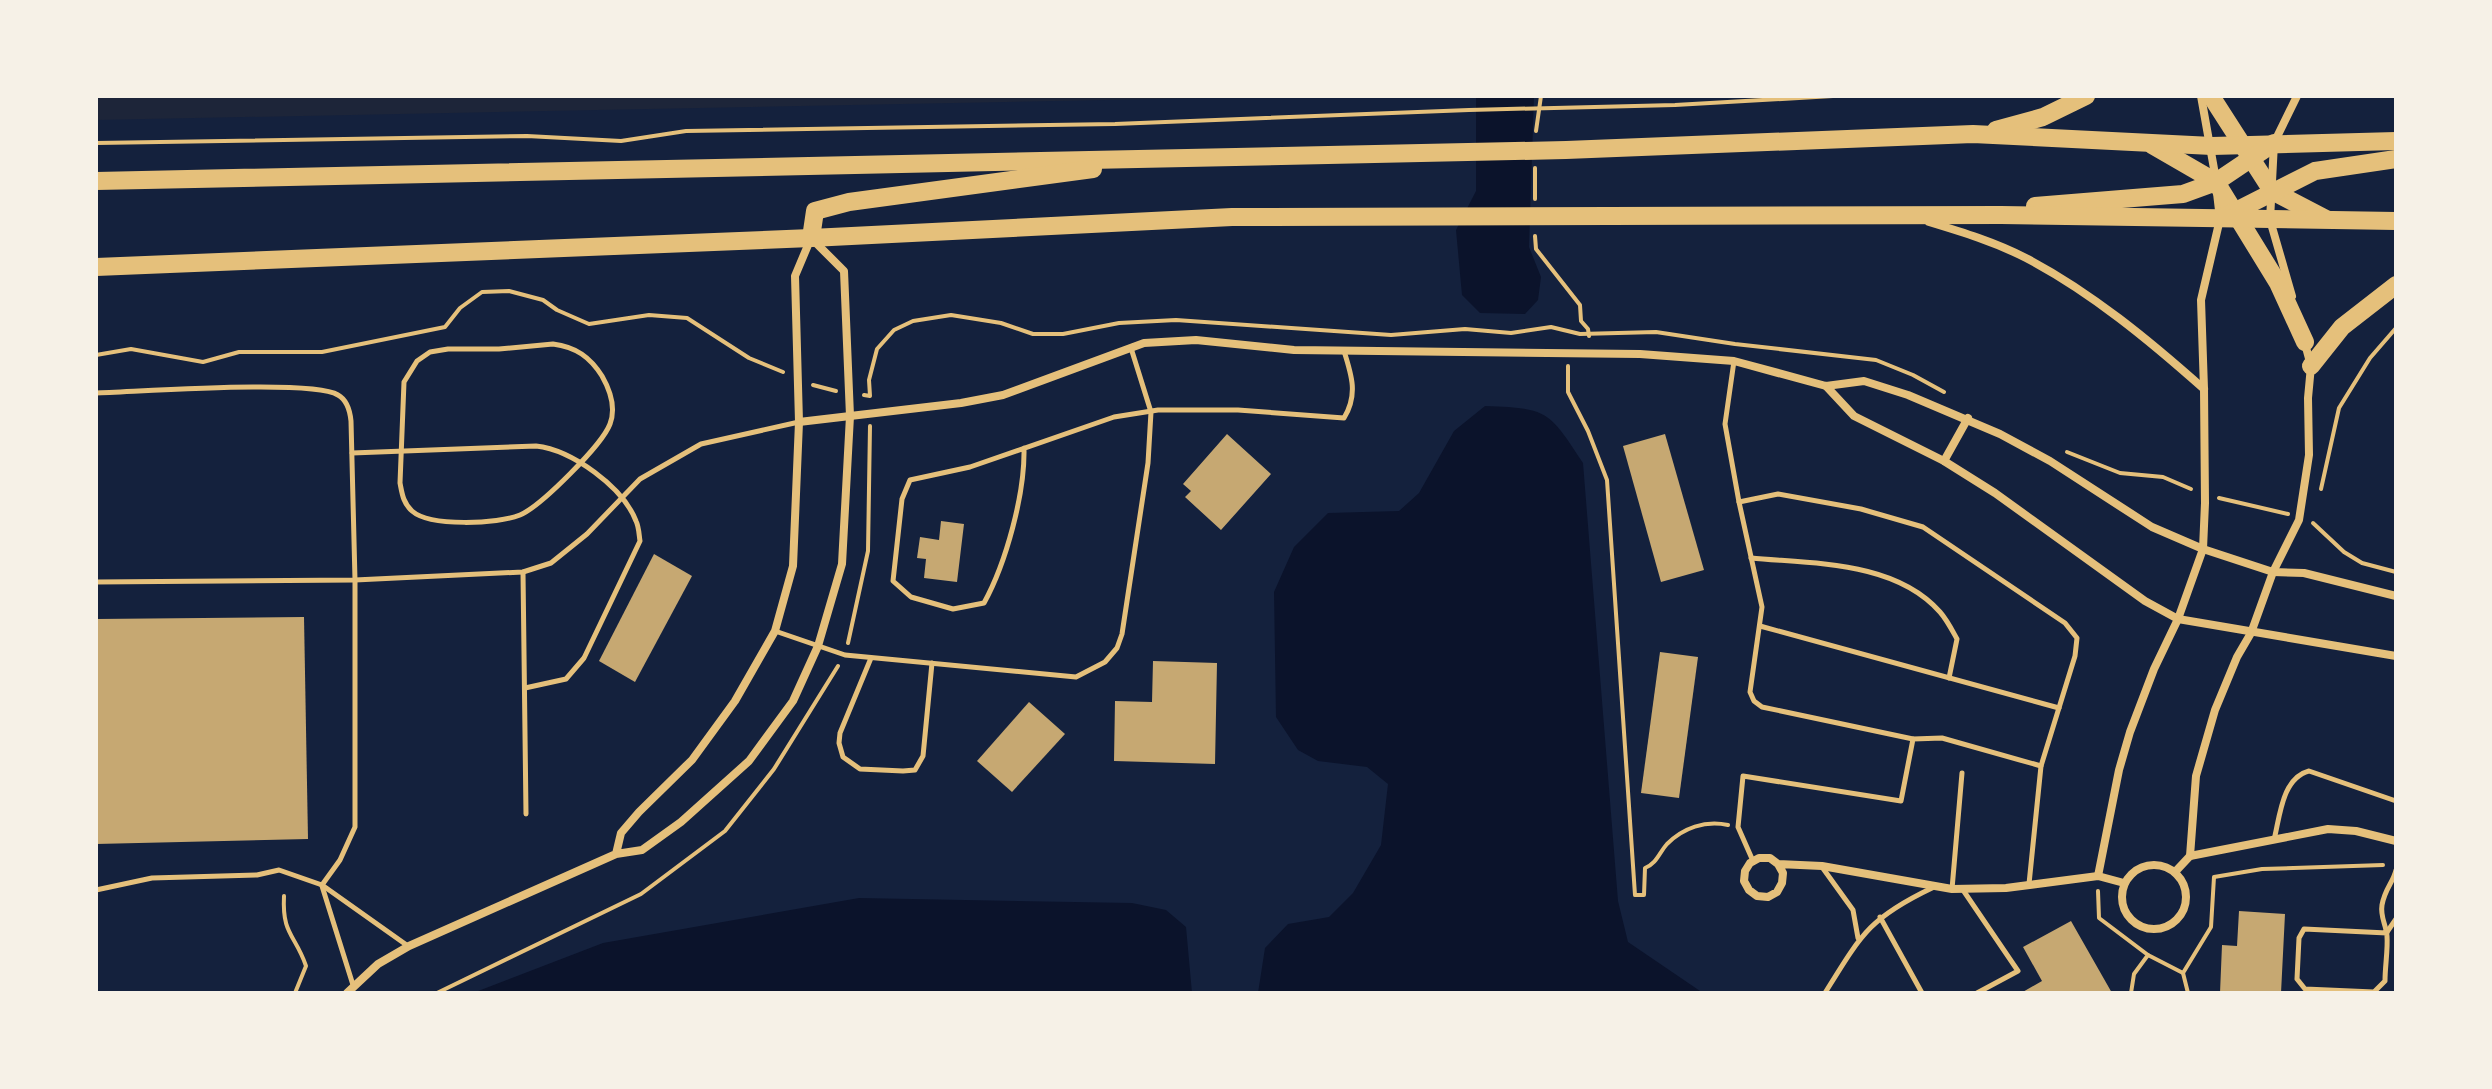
<svg xmlns="http://www.w3.org/2000/svg" width="2492" height="1089" viewBox="0 0 2492 1089" font-family="'DejaVu Sans',sans-serif">
<style>
.green{fill:#1d2539}
.water{fill:#0b132b}
.building{fill:#c6a872}
.lines{fill:none;stroke-linecap:round;stroke-linejoin:round}
.path{stroke:#e5c07b;stroke-width:4}
.service{stroke:#e5c07b;stroke-width:5}
.minor{stroke:#e5c07b;stroke-width:8}
.trunk{stroke:#e5c07b;stroke-width:18}
</style>
<rect width="100%" height="100%" fill="#14213d"/>
<path class="green" d="M96 96H1311L96 120Z"/>
<g class="water">
<path d="M1476 96H1534L1529 247 1541 277 1538 300 1525 314 1480 313 1462 295 1456 230 1476 191Z"/>
<path d="M1485 406C1548 408 1549 411 1583 463L1618 901 1628 942 1703 993H1258L1265 948 1288 924 1329 917 1353 893 1381 845 1388 784 1367 767 1318 761 1298 750 1276 717 1274 592 1294 547 1328 513 1399 511 1419 493 1454 431Z"/>
<path d="M859 898 1132 903 1166 910 1186 927 1192 993H473L603 943Z"/>
</g>
<g class="building">
<path d="M1227 434 1271 474 1221 530 1185 497 1191 491 1183 484Z"/>
<path d="M1665 434 1704 570 1661 582 1623 446Z"/>
<path d="M941 521 964 524 957 582 924 578 926 559 917 558 920 537 939 540Z"/>
<path d="M654 554 692 576 635 682 599 661Z"/>
<path d="M304 617 308 839 96 844V619Z"/>
<path d="M1660 652 1698 657 1679 798 1641 793Z"/>
<path d="M1153 661 1217 663 1215 764 1114 761 1115 701 1152 702Z"/>
<path d="M1029 702 1065 734 1012 792 977 761Z"/>
<path d="M2239 911 2285 914 2281 993H2220L2222 945 2237 946Z"/>
<path d="M2071 921 2112 993H2021L2042 981 2023 947Z"/>
</g>
<g class="lines">
<g class="path">
<path d="M1536 131 1541 96"/>
<path d="M96 143 527 136 621 141 686 131 1115 124 1469 110 1675 105 1833 96"/>
<path d="M1535 199V168"/>
<path d="M1535 236 1536 249 1580 305 1581 321 1588 329 1589 336"/>
<path d="M96 355 131 349 203 362 239 352H322L445 327 460 308 482 292 509 291 543 300 557 310 589 324 649 315 687 318 749 358 783 372"/>
<path d="M1568 366V392L1588 431 1607 480 1635 895H1644L1645 868C1657 863 1659 853 1667 844 1683 828 1705 820 1728 825"/>
<path d="M813 385 836 391"/>
<path d="M864 395 870 396 869 380 877 349 894 330 913 321 951 315 1001 323 1033 334H1063L1119 323 1176 320 1391 335 1465 329 1511 333 1551 327 1580 334 1656 332 1735 344 1876 360 1913 375 1944 392"/>
<path d="M2067 452 2120 473 2163 477 2191 489"/>
<path d="M2321 489 2339 408 2370 358 2396 328"/>
<path d="M2219 498 2288 514"/>
<path d="M2313 523 2344 552 2362 563 2396 572"/>
<path d="M848 643 868 551 870 426"/>
<path d="M2098 891 2099 918 2148 955 2134 974 2131 993"/>
<path d="M284 896C282 935 295 934 306 966L295 993"/>
<path d="M2148 955 2183 973 2188 993"/>
<path d="M2183 973 2211 927 2214 877 2262 869 2383 865"/>
<path d="M437 993 641 894 725 831 774 769 838 666"/>
</g>
<g class="service">
<path d="M553 344C576 347 590 357 602 376 610 390 616 408 610 424 602 445 541 506 520 515 498 524 430 527 412 511 403 503 402 493 400 483L404 382 417 361 430 352 448 349H499Z"/>
<path d="M1734 361 1725 424 1739 502"/>
<path d="M96 393C137 392 312 379 338 395 347 400 350 411 351 421L355 580V827L340 860 322 885 279 870 257 875 152 878 96 890"/>
<path d="M1024 448C1025 494 1006 563 984 603L953 609 911 597 893 581 902 499 910 480 970 467 1114 417 1158 410H1238L1344 418C1358 395 1352 376 1344 351"/>
<path d="M352 453 536 446C572 450 623 487 636 521 639 527 639 535 640 541L584 658 566 679 525 688"/>
<path d="M1751 558C1814 564 1895 561 1940 612 1947 620 1952 630 1957 639L1949 678"/>
<path d="M523 572 526 814"/>
<path d="M96 582 355 580 523 572 551 563 587 534 640 479 701 444 799 422"/>
<path d="M1760 626 2059 708"/>
<path d="M775 631 845 655 1076 677 1105 662 1117 648 1122 634 1148 463 1151 412 1131 348"/>
<path d="M871 658 840 733 839 743 843 757 860 769 903 771 915 770 923 756 932 663"/>
<path d="M1913 739 1762 707 1754 701 1750 692 1762 607 1739 502 1778 494 1861 509 1923 527 2065 623 2077 638 2075 656 2041 766"/>
<path d="M2274 840C2280 816 2282 778 2309 771L2396 801"/>
<path d="M1753 861 1738 827 1743 776 1901 801 1913 739 1942 738 2041 766 2029 884"/>
<path d="M1822 867 1853 910 1858 938"/>
<path d="M322 885 408 946"/>
<path d="M322 886 353 985"/>
<path d="M1952 889 1962 773"/>
<path d="M1963 890 2018 971 1977 993"/>
<path d="M1880 917 1922 993"/>
<path d="M2387 932 2396 919"/>
<path d="M2387 933 2304 929 2299 938 2297 979 2305 989 2374 992 2385 981C2385 966 2388 950 2387 936 2386 924 2380 917 2382 905 2385 888 2393 883 2396 870"/>
<path d="M1825 993C1861 935 1869 918 1932 888"/>
</g>
<g class="minor">
<path d="M2201 96 2216 180"/>
<path d="M1929 222C1962 232 1995 242 2026 258 2091 292 2150 341 2204 389"/>
<path d="M2292 296 2270 220 2274 143 2297 96"/>
<path d="M1826 386 1854 416 1944 461 1995 493 2145 601 2178 619 2396 656"/>
<path d="M799 422 961 403 1003 395 1144 343 1196 340 1294 350 1640 354 1734 361 1826 386 1864 381 1908 395 2000 434 2050 461 2152 527 2203 549 2273 572 2304 573 2396 596"/>
<path d="M1944 461 1968 418"/>
<path d="M2190 856 2196 776 2215 710 2237 657 2251 633 2273 572 2299 520 2309 455 2308 398 2311 366 2304 340"/>
<path d="M1778 864 1783 873 1782 883 1777 892 1768 897 1757 896 1749 890 1744 881 1745 871 1750 863 1759 858H1770L1778 864 1822 866 1952 889 2006 888 2098 876 2124 883"/>
<circle cx="2154" cy="897" r="32"/>
<path d="M2175 872 2190 856 2328 829 2356 831 2396 841"/>
<path d="M2098 876 2119 770 2130 732 2154 669 2178 619 2203 549 2205 503 2204 389 2201 300 2220 219 2217 193"/>
<path d="M347 993 378 964 409 946 616 854 642 850 681 822 749 761 793 701 818 646 842 564 850 416 844 271 811 238 795 276 799 422 793 566 775 631 735 701 692 760 639 812 621 833 616 854"/>
</g>
<g class="trunk">
<path d="M2211 96 2272 191 2326 219"/>
<path d="M1996 130 2043 117 2086 96"/>
<path d="M2152 145 2216 182 2278 283 2305 342"/>
<path d="M96 181 1566 150 1973 134 2212 146 2396 141"/>
<path d="M2035 206 2183 194 2216 182 2274 143"/>
<path d="M2226 216 2315 171 2396 159"/>
<path d="M811 238 815 211 849 202 1093 169"/>
<path d="M96 267 811 238 1232 217 2001 215 2396 221"/>
<path d="M2311 366 2342 327 2396 285"/>
</g>
</g>
<rect width="2492" height="1089" fill="none" stroke="#f6f1e7" stroke-width="196"/>
</svg>
